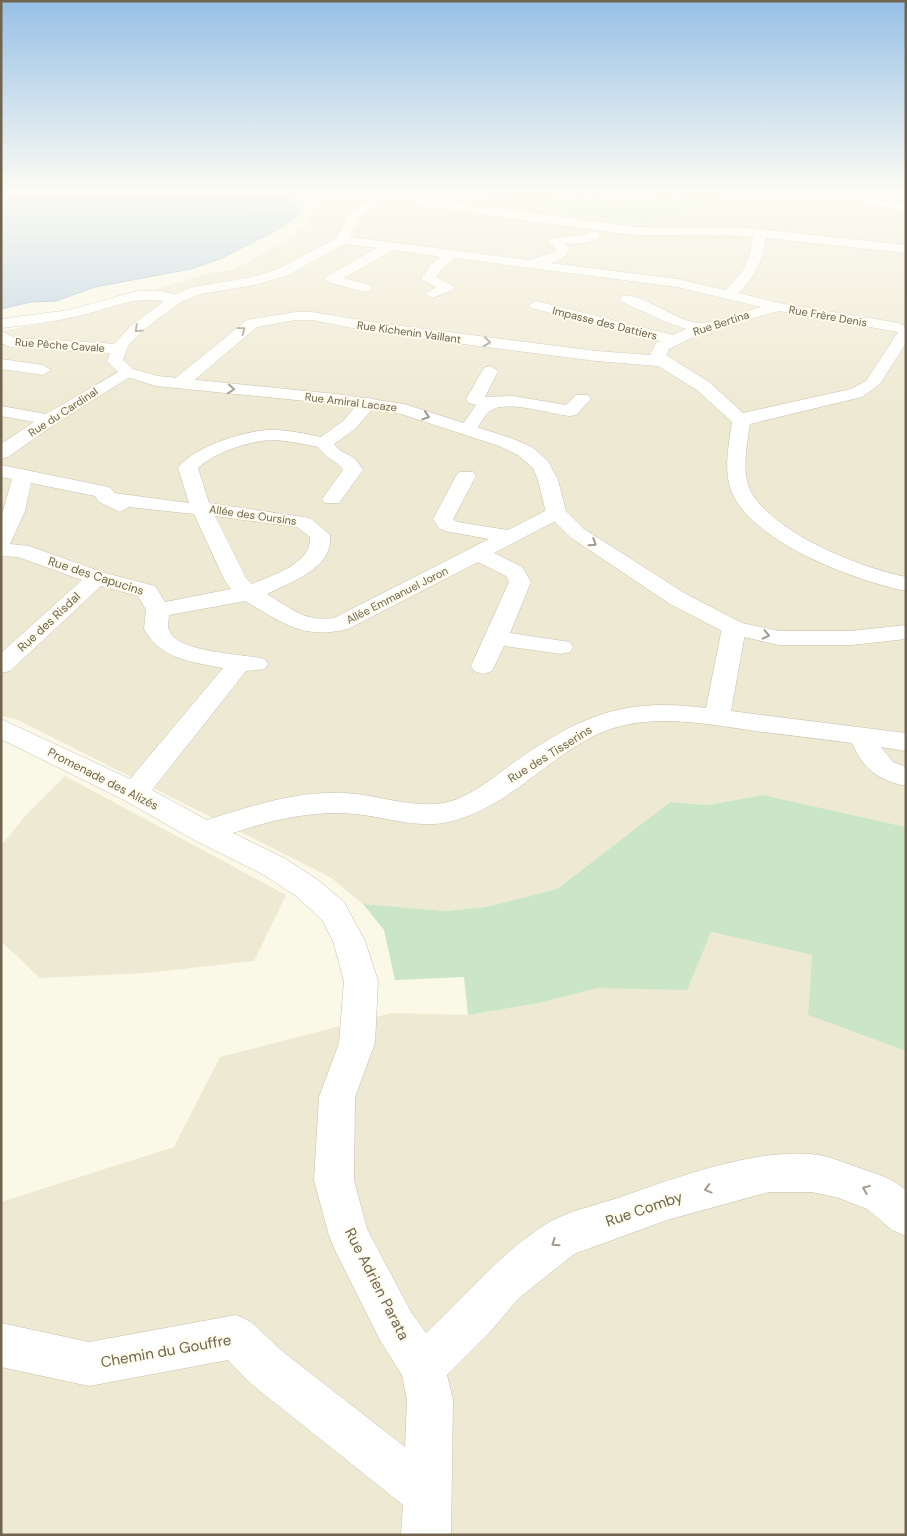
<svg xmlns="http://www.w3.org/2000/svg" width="907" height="1536" viewBox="0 0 907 1536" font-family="'DM Sans',sans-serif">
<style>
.residential{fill:#eee9d3}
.green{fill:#cae6c6}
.water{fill:#bdd2e2;stroke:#a4bed2}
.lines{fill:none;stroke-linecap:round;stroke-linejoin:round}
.street-casing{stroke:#c8c0ac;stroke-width:1}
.secondary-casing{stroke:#c8bfa7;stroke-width:1}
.street{fill:#fff;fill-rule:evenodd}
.secondary{fill:#fff;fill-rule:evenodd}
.oneway{stroke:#a39a8c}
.labels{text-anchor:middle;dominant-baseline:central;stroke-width:4;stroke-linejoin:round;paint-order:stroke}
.far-street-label{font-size:11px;fill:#71644e;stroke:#fdfbec}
.street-label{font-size:12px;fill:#71644e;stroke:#fdfbec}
.near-street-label{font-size:15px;fill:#71644e;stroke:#fdfbec}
</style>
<rect width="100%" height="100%" fill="#faf8e7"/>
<g class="residential">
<path d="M346 192H379L347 216 341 224V231L335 240 277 272 213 283 176 295 152 291 208 273 232 270 299 235 296 234 297 231 315 229 307 226 309 218 319 206Z"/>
<path d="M394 192H906V827L763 795 708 805 670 802 557 889 486 907 445 911 363 904 330 877 16 719 1 716V331L56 321 137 297 183 301 204 292 274 280 290 275 353 240 357 224 364 216 373 206Z"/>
<path d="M65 776 286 895 254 961 147 973 40 978 1 941V846L26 815Z"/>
<path d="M711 932 812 955 808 1015 906 1051V1535H1V1202L174 1147 220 1057 392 1013 468 1015 539 1003 598 988 639 987Z"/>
</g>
<g class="green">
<path d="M486 192H546L554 196 549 201 571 205 575 200 572 197 575 194 600 198 595 205 601 207 628 205 633 200H654L659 197 687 200 691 198 683 192H709L708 194 717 198 709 204 684 208 675 214 667 213 647 223 575 214 533 202 484 196Z"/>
<path d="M763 795 906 827V1051L808 1015 812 955 711 932 687 990 598 988 539 1003 468 1015 464 977 395 980 384 930 363 904 445 911 486 907 557 889 670 802 708 805Z"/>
</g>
<path class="water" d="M1 192H294V197L290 200 301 210 297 217 275 231 220 259 191 269 95 287 56 301 31 302 1 309Z"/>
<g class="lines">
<g class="street-casing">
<g id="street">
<path d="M381 192 636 227 749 228 906 245V253L766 238C763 260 755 277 738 293L779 303 899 323 906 327V343L880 384 862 397 750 424C747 444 741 473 751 492 775 534 861 568 906 577V591C856 581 746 541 730 487 724 467 729 443 732 422L697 390 658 366 596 361 378 333 312 320H296L257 327 185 388H173L171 384 173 380 247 320 296 312H312L378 323 596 351 650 355 656 343 660 341 531 308 529 305 536 301 673 335 686 329 666 322 622 302 620 299 622 296C641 291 679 324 701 323 719 322 744 312 761 307L677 287 455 258 440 271 436 277 455 287 453 290 432 298 425 294 436 287 421 279 430 265 441 257 393 250 344 278 370 285 372 288 370 291 365 292 327 282 325 279 327 276 377 248 338 243 336 240 338 237 342 236 529 260 557 251 549 241 551 238 584 235 595 231 601 235C592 245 578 243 565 244L570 250C565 258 559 260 550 263L677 279 725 290C744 273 750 261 753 236L636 235 609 232 423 206 379 197 377 195ZM779 311 898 332 866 381 851 389 743 413 709 382 666 355 669 349 705 331Z"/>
<path d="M565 192H589L593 195 587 198 567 194Z"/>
<path d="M805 192H831L906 204V211L811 195Z"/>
<path d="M137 291H161L181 296 183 299 176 303C134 294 117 307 78 316 53 322 27 325 1 328V319L69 310Z"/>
<path d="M1 331 15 338 119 344 127 349 119 354 11 347 1 343Z"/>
<path d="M1 359 43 365 51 370 43 375 1 369Z"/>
<path d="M490 366 498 371 485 397 513 396 566 405 576 395H588L591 399 576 415 570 416C551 414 505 399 490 411 483 416 479 427 474 434H462L459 430 476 405 469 403 466 399 484 368Z"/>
<path d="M127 367 135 372 133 375 55 424 8 457 1 459V444L34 422 1 416V406L46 414Z"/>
<path d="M368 398 374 399 377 403 374 407 355 429 334 444C343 457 353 451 363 470L339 503H325L322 499 343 470C339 462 326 459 318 447 304 444 289 441 275 440 251 440 215 452 198 468L209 503 310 518 330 535C334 568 291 582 267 594 292 609 304 622 334 618L489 539 445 531 439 528 433 519 456 476 459 472H473L476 476 453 519 457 522 508 530 549 509 556 507 563 509 566 513 563 517 494 553 522 567 531 582 510 633 570 642 573 647 570 652 561 654 504 646 492 671 483 674 474 671 471 666 509 582 506 576 478 562 348 629C303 640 283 623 245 601L169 615C169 619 167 626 169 630 176 653 245 654 265 659L268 664 265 669 246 671 152 790 207 820C251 806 296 791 343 793 378 794 413 810 448 802 471 796 494 777 513 763 580 716 623 697 706 708L722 628 726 623 734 621 742 623 746 628 731 711 906 733V751L881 747 893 762 906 767V786C878 780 864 770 852 743 820 739 787 735 755 731 699 723 640 710 588 739 541 765 503 809 449 822 417 829 387 817 355 814 313 810 272 820 233 833L286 859 318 880 344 902 365 941 378 981 375 1043 355 1097 354 1180 367 1229 411 1312 426 1333C466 1296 500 1253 546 1224 567 1211 597 1205 621 1197 675 1178 754 1149 811 1154 829 1156 846 1163 862 1169 878 1174 893 1179 906 1190V1236L892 1230 867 1209 839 1198 812 1192H769L667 1220 574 1254 519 1298 490 1332 447 1375 453 1400 451 1535H401L403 1505 250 1383 228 1360 89 1386 1 1367V1323L89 1342 236 1315 251 1322 282 1351 405 1447 407 1400 402 1375 381 1342 335 1250 329 1236 314 1180 319 1097 339 1043 344 981 333 941 322 920 296 896 264 875 194 840 124 800 1 739V719L130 779 223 668C192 662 160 659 144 629L146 610 138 596 101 586 10 671 1 673V653L82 580 18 557 1 556V518L12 479 1 477V465L104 486 111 488 114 493 189 503 178 468C194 446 248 429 274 430 290 430 305 434 321 437L343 421 362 399ZM31 483 95 496 99 502 120 512 129 507 194 514 225 581 231 589 165 602 155 586 105 573 29 546 10 544 25 511ZM215 516 297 527 310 537C312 564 272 575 252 584L246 578Z"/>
</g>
</g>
<g class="secondary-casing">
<path id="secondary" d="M380 192H393L358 219 346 243 288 275 255 285 201 294 181 302 142 331 128 346 123 360 133 369 158 376 336 394 404 404 511 438 532 447 548 461 558 480 566 511 584 529 686 594 742 623 779 631H851L906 625V639L851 645H779L726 633 670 604 570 537 546 513 538 480 533 468 518 455 499 446 401 414 336 404 156 386 121 375 107 361 113 345 132 325 171 296 193 287 253 277 278 269 337 238 349 214Z"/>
</g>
<use href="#street" class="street"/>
<use href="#secondary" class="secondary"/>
</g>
<defs><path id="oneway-chevron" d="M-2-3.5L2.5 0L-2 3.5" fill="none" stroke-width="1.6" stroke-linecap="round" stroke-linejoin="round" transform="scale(1.25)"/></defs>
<g class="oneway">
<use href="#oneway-chevron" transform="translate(138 329) rotate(136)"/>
<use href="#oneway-chevron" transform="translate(242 330) rotate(-36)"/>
<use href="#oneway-chevron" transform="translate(487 342) rotate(7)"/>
<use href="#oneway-chevron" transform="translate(231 389) rotate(5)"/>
<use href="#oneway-chevron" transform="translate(426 416) rotate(18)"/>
<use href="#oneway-chevron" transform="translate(593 543) rotate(33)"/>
<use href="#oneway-chevron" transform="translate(766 635) rotate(13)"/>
<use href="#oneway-chevron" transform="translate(708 1189) rotate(165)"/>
<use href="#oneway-chevron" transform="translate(866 1189) rotate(-158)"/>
<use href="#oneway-chevron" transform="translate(555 1243) rotate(145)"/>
</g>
<linearGradient id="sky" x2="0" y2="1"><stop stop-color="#97c0e6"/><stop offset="0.47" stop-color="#fdfcf4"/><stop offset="1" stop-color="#fdfcf4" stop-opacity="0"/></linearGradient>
<rect width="907" height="407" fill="url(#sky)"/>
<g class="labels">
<g class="far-street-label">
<text transform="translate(828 316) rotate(10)">Rue Frère Denis</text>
<text transform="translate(605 323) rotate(14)">Impasse des Dattiers</text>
<text transform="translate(721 323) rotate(-18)">Rue Bertina</text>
<text transform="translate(409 332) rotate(8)">Rue Kichenin Vaillant</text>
<text transform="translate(60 345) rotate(4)">Rue Pêche Cavale</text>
<text transform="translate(351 402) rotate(7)">Rue Amiral Lacaze</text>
<text transform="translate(63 412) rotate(-33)">Rue du Cardinal</text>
<text transform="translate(253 515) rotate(8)">Allée des Oursins</text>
<text transform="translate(397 595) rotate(-27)">Allée Emmanuel Joron</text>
</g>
<g class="street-label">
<text transform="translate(96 576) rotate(18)">Rue des Capucins</text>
<text transform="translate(49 622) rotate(-43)">Rue des Risdal</text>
<text transform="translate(550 754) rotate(-32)">Rue des Tisserins</text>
<text transform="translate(103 779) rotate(27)">Promenade des Alizés</text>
</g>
<g class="near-street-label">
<text transform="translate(644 1209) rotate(-19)">Rue Comby</text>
<text transform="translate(377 1284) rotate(63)">Rue Adrien Parata</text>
<text transform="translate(166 1351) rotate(-10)">Chemin du Gouffre</text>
</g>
</g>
<rect width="907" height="1536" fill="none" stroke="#71644e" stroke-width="5"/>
</svg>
